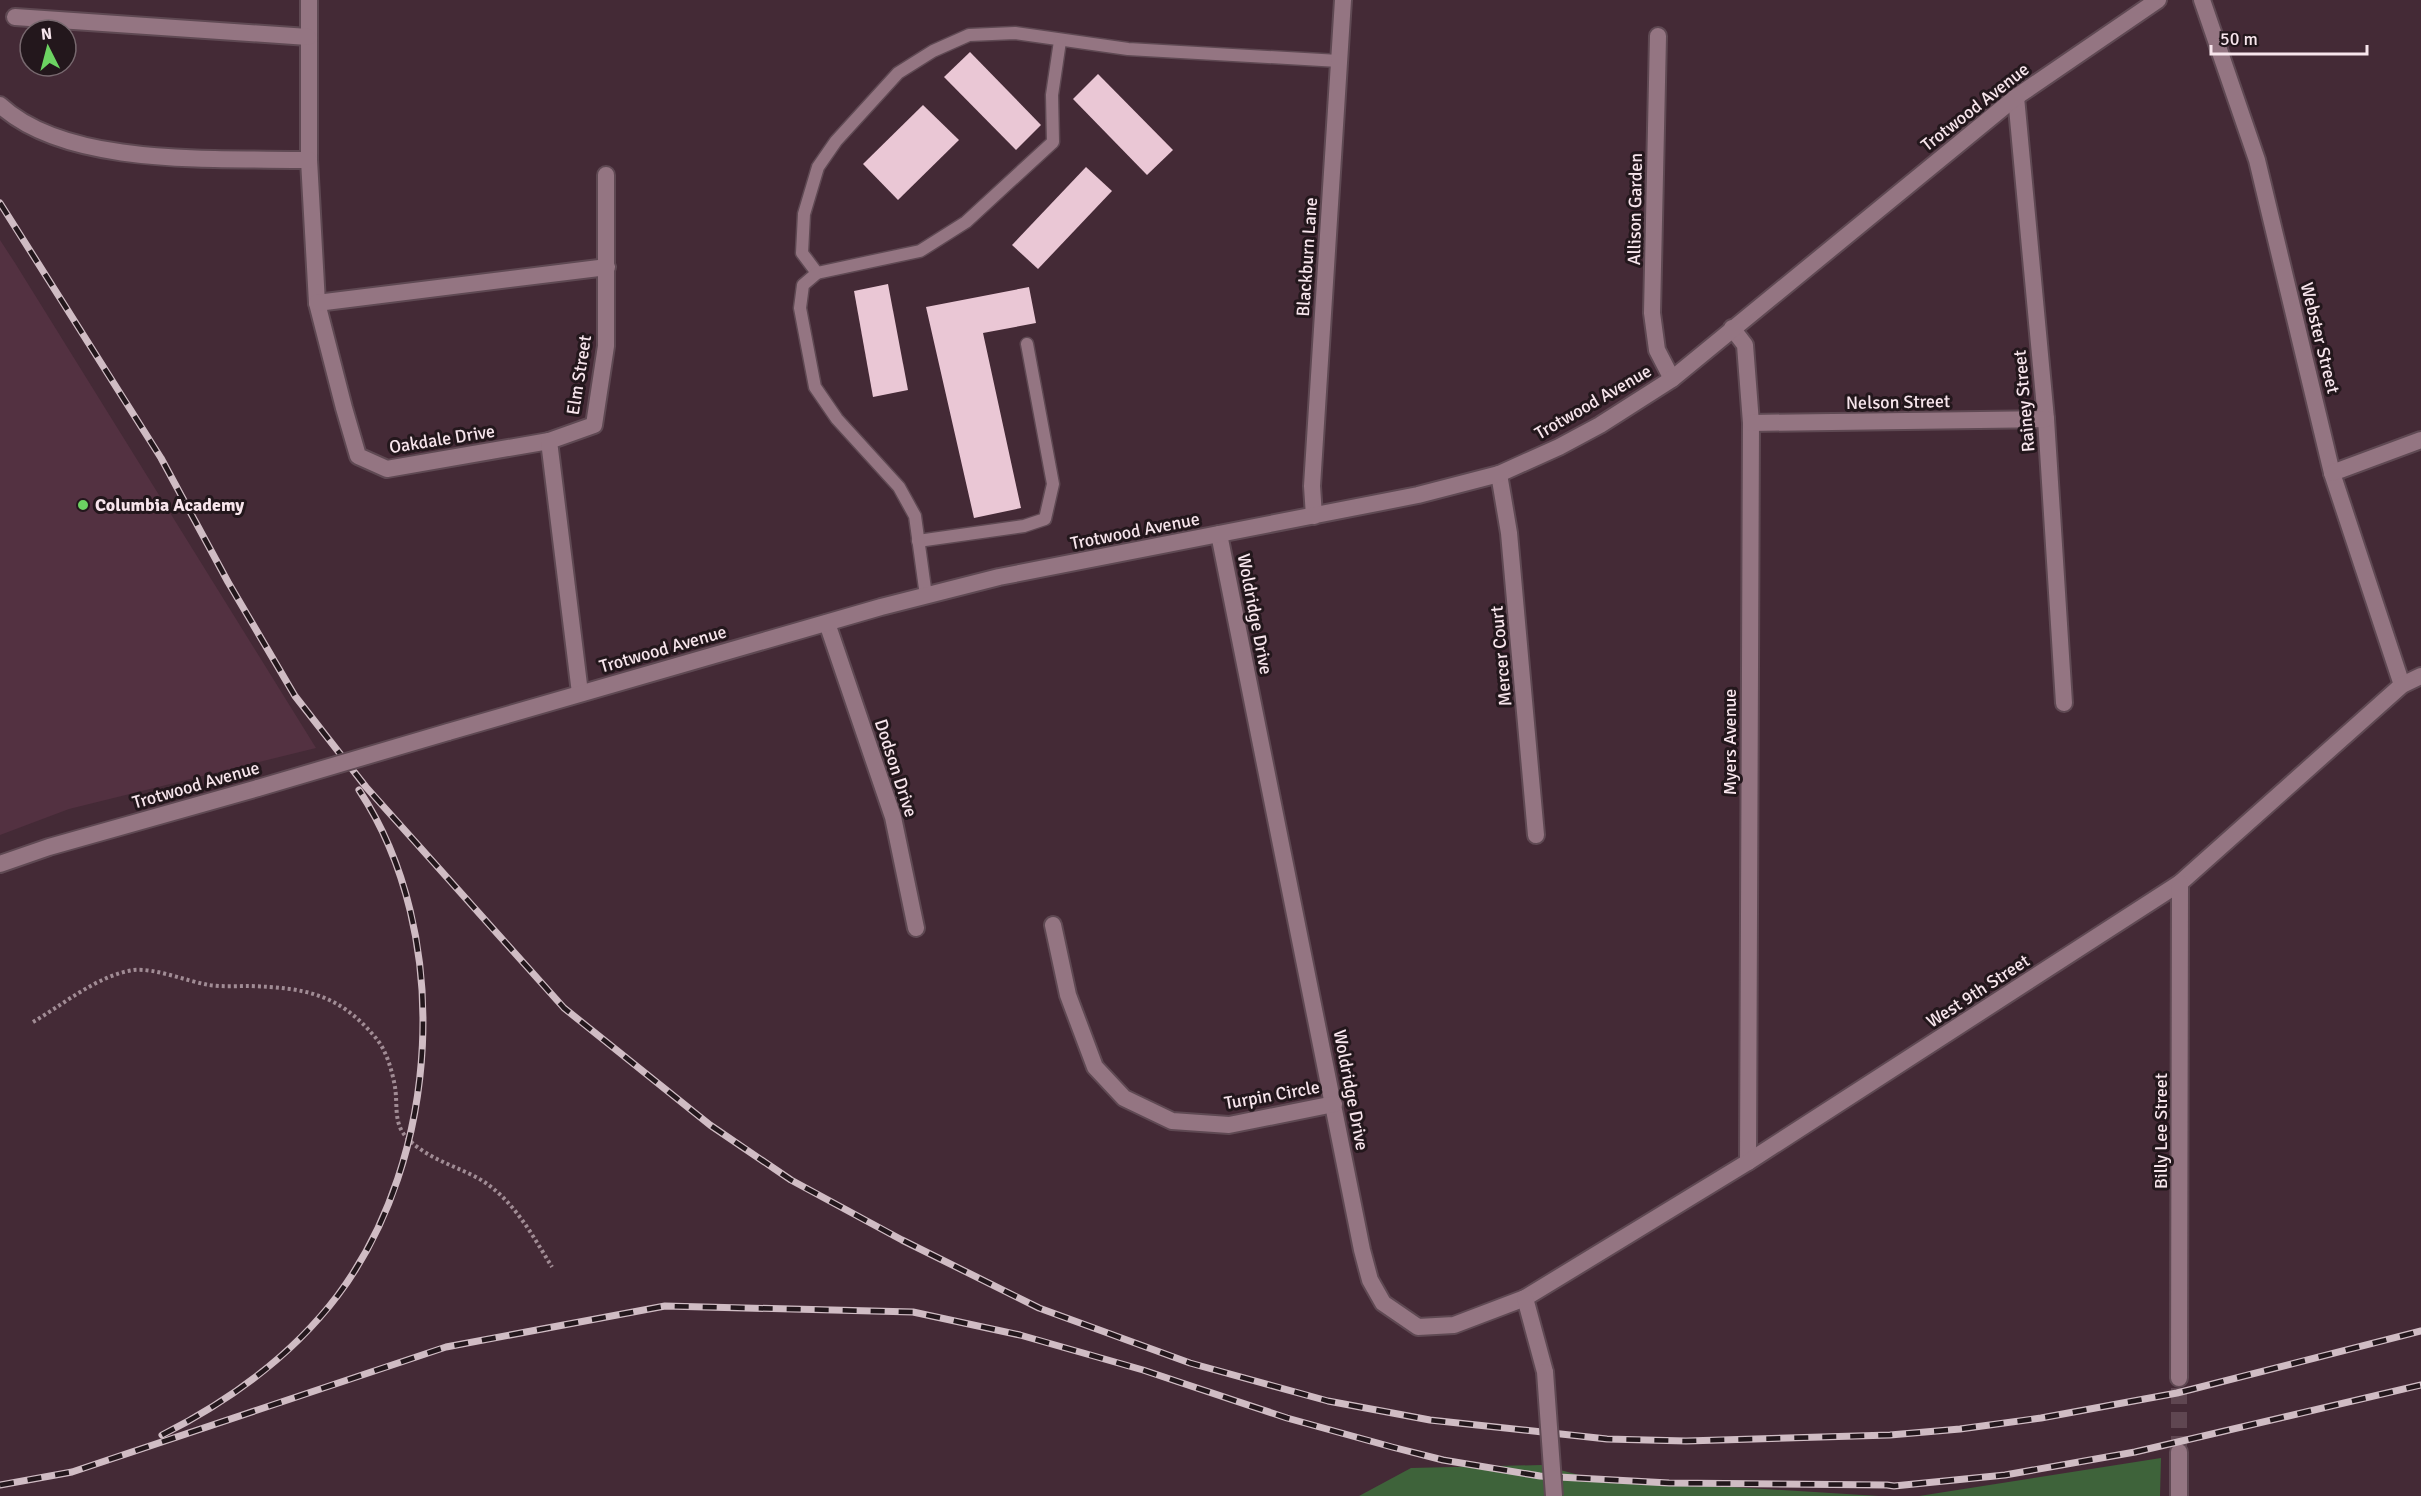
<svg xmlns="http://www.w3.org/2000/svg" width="2421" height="1496" viewBox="0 0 2421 1496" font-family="Signika,sans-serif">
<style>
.built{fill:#533141}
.green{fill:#3e633a}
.building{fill:#eac7d5}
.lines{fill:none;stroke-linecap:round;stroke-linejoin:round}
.minor-tunnel{stroke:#5f4651;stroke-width:16;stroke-dasharray:16 8;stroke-linecap:butt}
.service-casing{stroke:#5f4953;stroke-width:15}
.minor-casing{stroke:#5f4953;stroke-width:20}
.secondary-casing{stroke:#5f4953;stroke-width:20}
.path{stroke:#a18c95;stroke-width:4;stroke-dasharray:3 3;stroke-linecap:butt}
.service{stroke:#947582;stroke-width:12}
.minor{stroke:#947582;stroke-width:16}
.secondary{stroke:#947582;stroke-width:16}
.rail-casing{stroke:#d0bcc4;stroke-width:7}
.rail{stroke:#23171c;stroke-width:4.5;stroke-dasharray:14;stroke-linecap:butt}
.minor-bridge-casing{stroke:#5f4953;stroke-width:20;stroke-linecap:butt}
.secondary-bridge-casing{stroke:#5f4953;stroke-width:20;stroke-linecap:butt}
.minor-bridge{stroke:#947582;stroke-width:16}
.secondary-bridge{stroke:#947582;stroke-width:16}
.poi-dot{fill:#6cd362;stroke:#23171c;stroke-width:2}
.labels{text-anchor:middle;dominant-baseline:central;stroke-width:6;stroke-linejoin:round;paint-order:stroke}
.street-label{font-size:18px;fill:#f7e5ec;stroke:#23171c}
.poi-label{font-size:18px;font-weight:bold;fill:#f7e5ec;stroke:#23171c;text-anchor:start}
</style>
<rect width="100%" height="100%" fill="#442a36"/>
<path class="built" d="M0 240 15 263 316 748 69 809 0 835Z"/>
<g class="green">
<path d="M2161 1458 2160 1496H1919Z"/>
<path d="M1541 1465 1583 1476 1634 1481 1879 1496H1359L1411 1468Z"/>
</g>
<g class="building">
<path d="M970 52 1041 125 1016 150 944 77Z"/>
<path d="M1098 74 1173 150 1147 175 1073 99Z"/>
<path d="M923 105 959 140 898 200 863 164Z"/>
<path d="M1086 167 1112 191 1038 269 1012 245Z"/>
<path d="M888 284 908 390 873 397 854 291Z"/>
<path d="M1029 287 1036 323 983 333 1021 508 974 518 926 307Z"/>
</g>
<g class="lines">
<path class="minor-tunnel" d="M2179 1452V1378"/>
<g class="service-casing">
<g id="service">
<path d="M817 273 802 253 804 214 818 167 836 141 898 73 933 51 969 35 1015 33 1128 49 1339 61"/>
<path d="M918 541 1024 526 1045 519 1053 484 1027 344"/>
<path d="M926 596 915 516 899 487 837 419 815 387 800 308 803 285 817 273 920 251 966 222 1053 142 1052 95 1060 41"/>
</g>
</g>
<g class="minor-casing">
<g id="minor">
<path d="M309 0V160L317 303 344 408 358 456 387 469 549 441"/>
<path d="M2202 0 2257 160 2332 473 2402 685"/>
<path d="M15 17 308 37"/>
<path d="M1658 36 1652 313 1657 350 1672 379"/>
<path d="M2016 97 2046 419 2064 703"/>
<path d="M0 105C68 168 219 158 309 160"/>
<path d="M317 303 607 267"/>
<path d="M1732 328 1745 345 1751 423 1748 1162"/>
<path d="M1751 423 2046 419"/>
<path d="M2332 473 2421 440"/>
<path d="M1499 474 1509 533 1536 835"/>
<path d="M1314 516 1312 486 1343 0"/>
<path d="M1219 534 1362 1250 1370 1280 1383 1303 1418 1327 1454 1325 1525 1298 1748 1162 2180 883 2402 685 2421 676"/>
<path d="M827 623 893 817 916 928"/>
<path d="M580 693 549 441 594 425 606 346V175"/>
<path d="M1053 925 1068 995 1095 1067 1124 1098 1172 1121 1229 1125 1334 1104"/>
<path d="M1525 1298 1545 1372"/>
<path d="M2179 1378 2180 883"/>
<path d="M2179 1452V1496"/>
</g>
</g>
<g class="secondary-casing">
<g id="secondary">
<path d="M448 732 881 607 999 577 1418 495 1499 474 1559 447 1600 425 1672 379 2016 97 2158 0"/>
<path d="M0 864 49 847 258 788"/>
</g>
</g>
<path class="path" d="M33 1022C64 1004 98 975 134 970 156 968 186 981 209 985 222 987 237 986 250 986 304 988 338 993 375 1037 386 1049 392 1070 395 1087 398 1106 393 1123 407 1138 427 1158 450 1164 474 1176 511 1195 531 1233 552 1267"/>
<use href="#service" class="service"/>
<use href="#minor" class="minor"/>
<use href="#secondary" class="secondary"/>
<g class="rail-casing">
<g id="rail">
<path d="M0 203 161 458 228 582 295 696 366 787 564 1008 710 1125 791 1180 902 1240 1039 1308 1190 1363 1328 1401 1430 1420 1607 1439 1686 1441 1890 1435 1960 1429 2041 1418 2177 1393 2421 1331"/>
<path d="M162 1435C229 1401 292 1356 338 1295 440 1159 454 934 359 790"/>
<path d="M0 1485 72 1472 446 1347 665 1306 913 1312 1020 1335 1143 1370 1287 1418 1392 1447 1443 1460 1540 1476 1669 1483 1887 1485 1894 1486 2005 1475 2135 1452 2421 1385"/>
</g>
</g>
<use href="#rail" class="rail"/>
<g class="minor-bridge-casing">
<path id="minor-bridge" d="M1545 1372 1554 1496"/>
</g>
<g class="secondary-bridge-casing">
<path id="secondary-bridge" d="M258 788 448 732"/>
</g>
<use href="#minor-bridge" class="minor-bridge"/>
<use href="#secondary-bridge" class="secondary-bridge"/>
</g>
<circle class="poi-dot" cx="83" cy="505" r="6"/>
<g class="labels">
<g class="street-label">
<text transform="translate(1975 107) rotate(-38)">Trotwood Avenue</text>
<text transform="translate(1635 209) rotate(-89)">Allison Garden</text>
<text transform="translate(1307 257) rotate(-86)">Blackburn Lane</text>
<text transform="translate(2320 338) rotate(76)">Webster Street</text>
<text transform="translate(579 375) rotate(-81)">Elm Street</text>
<text transform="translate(2024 401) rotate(-95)">Rainey Street</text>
<text transform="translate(1593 402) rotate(-30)">Trotwood Avenue</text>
<text transform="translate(1898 402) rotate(-1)">Nelson Street</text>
<text transform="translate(442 439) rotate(-9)">Oakdale Drive</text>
<text transform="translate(1135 531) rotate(-11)">Trotwood Avenue</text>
<text transform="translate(1255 614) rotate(79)">Woldridge Drive</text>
<text transform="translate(663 649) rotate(-16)">Trotwood Avenue</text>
<text transform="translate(1501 656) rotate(-95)">Mercer Court</text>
<text transform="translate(1730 742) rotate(-90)">Myers Avenue</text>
<text transform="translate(896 768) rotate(72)">Dodson Drive</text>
<text transform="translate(196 785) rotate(-16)">Trotwood Avenue</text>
<text transform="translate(1978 991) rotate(-33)">West 9th Street</text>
<text transform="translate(1351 1090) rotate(79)">Woldridge Drive</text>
<text transform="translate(1272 1095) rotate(-10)">Turpin Circle</text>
<text transform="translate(2161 1131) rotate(-90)">Billy Lee Street</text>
</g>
<g class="poi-label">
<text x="95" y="505">Columbia Academy</text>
</g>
</g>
<g transform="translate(48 48) rotate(354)"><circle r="28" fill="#23171c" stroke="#78696f" stroke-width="1.5"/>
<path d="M0-4.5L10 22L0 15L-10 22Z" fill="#6cd362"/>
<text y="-9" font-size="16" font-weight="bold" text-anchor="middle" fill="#f7e5ec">N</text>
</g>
<path d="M2211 45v9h156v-9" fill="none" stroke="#f7e5ec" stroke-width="3"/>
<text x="2220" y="45" font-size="18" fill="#f7e5ec" stroke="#23171c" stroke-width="4.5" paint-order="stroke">50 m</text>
</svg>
